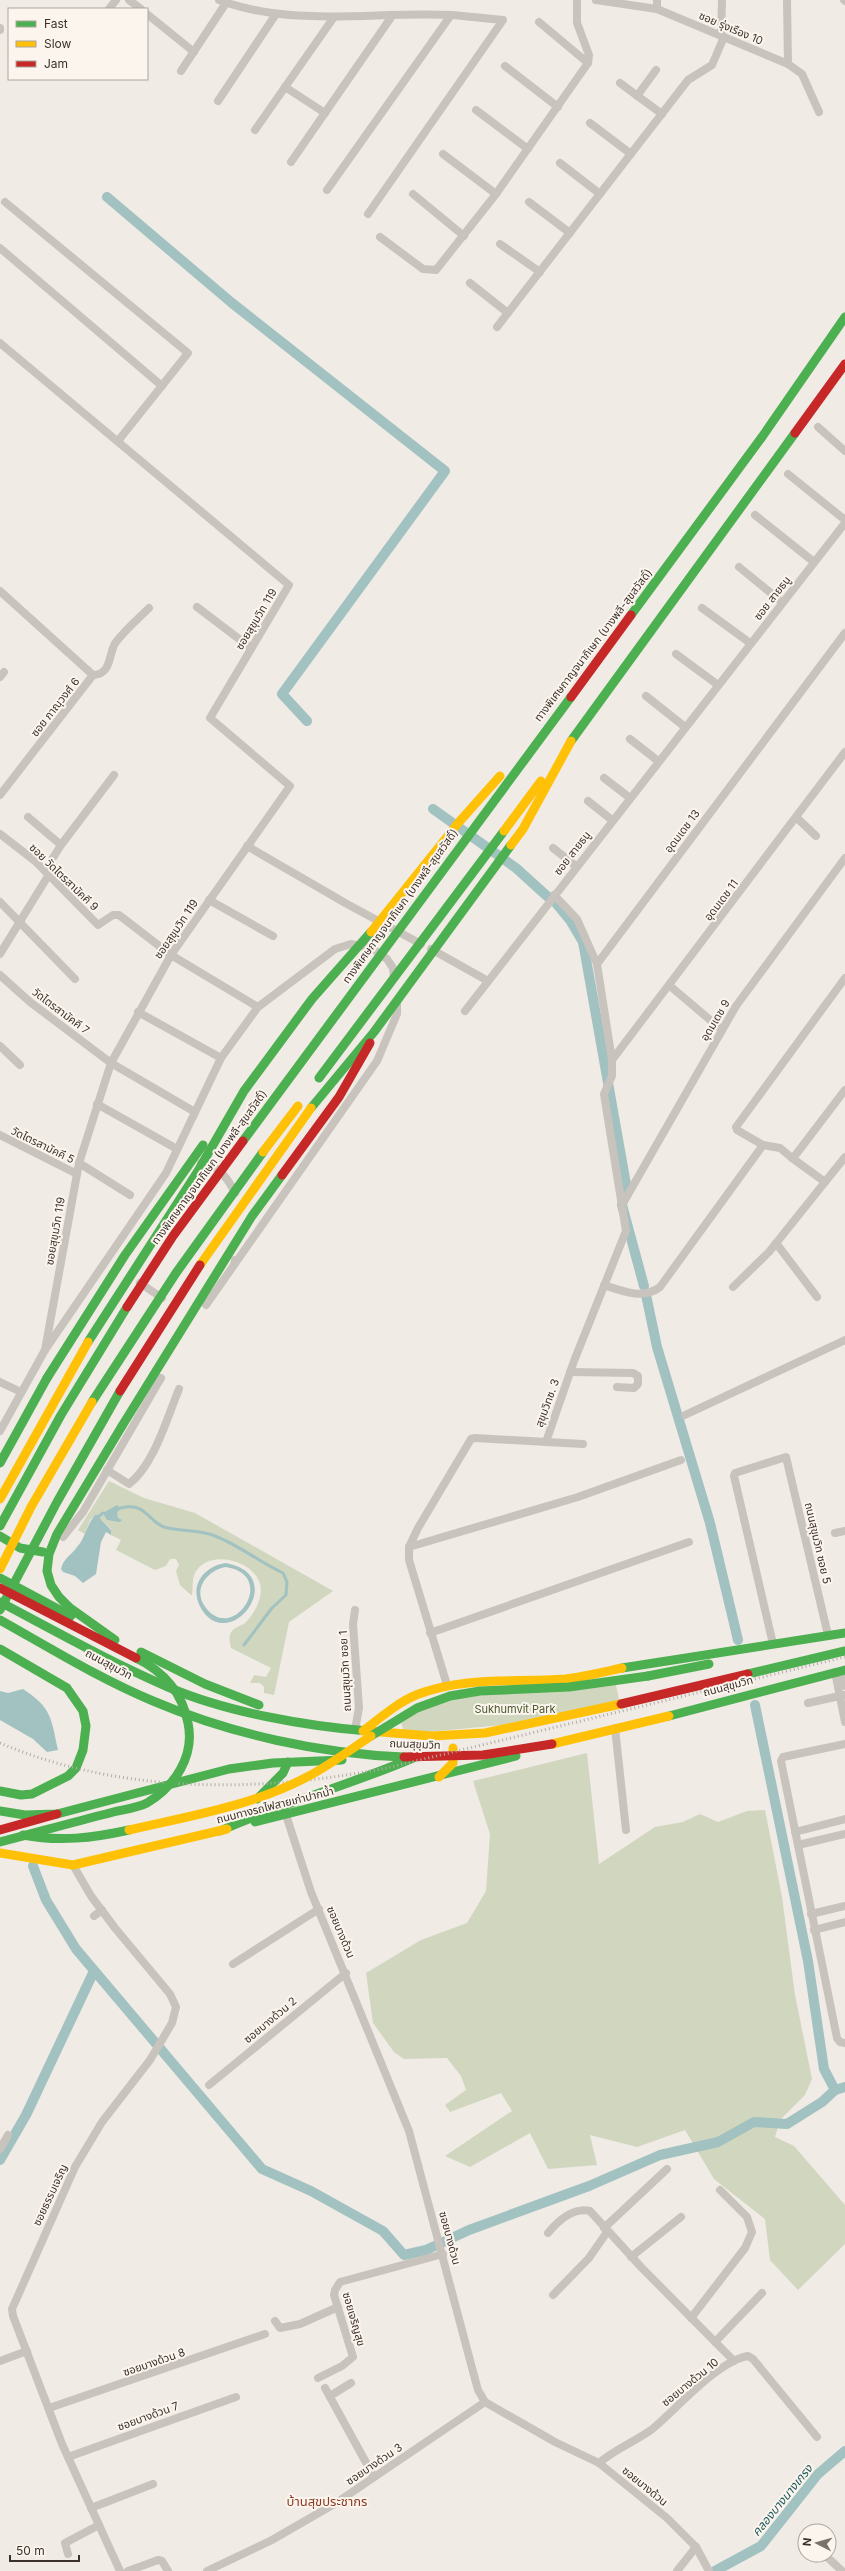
<svg xmlns="http://www.w3.org/2000/svg" width="845" height="2571" viewBox="0 0 845 2571" font-family="Inter,'Noto Sans Thai',sans-serif">
<style>
.green{fill:#d1d6bf}
.water{fill:#a1c2c1;fill-rule:evenodd}
.lines{fill:none;stroke-linecap:round;stroke-linejoin:round}
.stream{stroke:#a1c2c1;stroke-width:3}
.canal{stroke:#a1c2c1;stroke-width:10}
.street{stroke:#c9c3be;stroke-width:8}
.fast{stroke:#4caf50;stroke-width:9}
.slow{stroke:#ffc107;stroke-width:9}
.jam{stroke:#c62828;stroke-width:9}
.rail{stroke:#b1aca8;stroke-width:3;stroke-dasharray:1 3;stroke-linecap:butt}
.fast-bridge{stroke:#4caf50;stroke-width:9}
.slow-bridge{stroke:#ffc107;stroke-width:9}
.jam-bridge{stroke:#c62828;stroke-width:9}
.labels{text-anchor:middle;dominant-baseline:central;stroke-width:4;stroke-linejoin:round;paint-order:stroke}
.street-label{font-size:11px;fill:#3b302b;stroke:#fbf5ee}
.park-label{font-size:11px;fill:#4a5a2e;stroke:#fbf5ee}
.water-label{font-size:12px;font-style:italic;fill:#1f5a5e;stroke:#fbf5ee}
.quarter-label{font-size:13px;fill:#8c3b22;stroke:#fbf5ee}
</style>
<rect width="100%" height="100%" fill="#f0ebe5"/>
<g class="green">
<path d="M109 1481 144 1498 195 1513 333 1591 289 1622 274 1695 264 1693V1687L260 1683H250L254 1675 266 1677 271 1668 231 1648C230 1643 228 1635 232 1631 235 1627 241 1626 245 1623 255 1613 265 1595 259 1581 249 1558 207 1550 195 1573 192 1579 193 1588 192 1595H191L180 1585 176 1571 179 1565 176 1559H170L166 1566 155 1570 116 1550 121 1540 111 1535V1529L96 1514 90 1520 85 1534 78 1530Z"/>
<path d="M615 1681 620 1704 555 1720 405 1734 399 1717 436 1700Z"/>
<path d="M587 1753 599 1864 655 1827 683 1822 700 1814 718 1822 747 1811 765 1810 782 1897 795 1995 812 2079 805 2095 780 2120 775 2137 794 2146 845 2205V2244L798 2290 770 2260 765 2219 714 2179 685 2130 637 2147 590 2135 597 2165 548 2169 530 2133 470 2167 445 2156 512 2111 501 2093 450 2112 445 2105 466 2090 461 2076 447 2058 404 2059 394 2052 373 2023 366 1973 421 1940 467 1923 486 1891 490 1834 473 1781Z"/>
</g>
<g class="water">
<path d="M117 1505 121 1508 117 1513 118 1518 122 1520 120 1522 107 1520 103 1513Z"/>
<path d="M96 1514 111 1530V1535L106 1532 101 1542 96 1574 83 1583 75 1576 63 1572 61 1569C64 1557 71 1556 77 1547 86 1537 87 1523 96 1514Z"/>
<path d="M225 1563C291 1574 231 1654 202 1610 188 1588 202 1567 225 1563ZM225 1567C279 1574 234 1644 206 1608 192 1591 206 1571 225 1567Z"/>
<path d="M23 1689C52 1708 51 1718 58 1750L47 1752 33 1739 0 1720V1691L8 1693Z"/>
</g>
<g class="lines">
<g class="stream">
<path d="M121 1508C147 1502 147 1521 164 1527 181 1532 199 1529 215 1536 239 1545 259 1562 283 1573L287 1582 286 1595 272 1608 244 1645"/>
<path d="M98 1517 103 1513"/>
</g>
<g class="canal">
<path d="M107 197 232 303 445 471 282 694 307 721"/>
<path d="M433 809 516 868 548 897"/>
<path d="M556 903 570 920 583 942 626 1184 622 1205 644 1286"/>
<path d="M646 1295 657 1347 710 1523 738 1640"/>
<path d="M755 1705 808 1961 824 2069 835 2090"/>
<path d="M33 1866 46 1900 76 1949 262 2169 311 2191 383 2231 404 2255 426 2250 469 2230 589 2186 660 2155 718 2142 754 2122 787 2124 822 2102 835 2090 845 2087"/>
<path d="M0 2160 26 2115 94 1971"/>
<path d="M715 2571 761 2546 818 2474 845 2451"/>
</g>
<g class="street">
<path d="M129 0 141 9"/>
<path d="M219 0C294 28 374 11 451 15 469 16 486 19 503 20L368 214"/>
<path d="M596 0 657 9 788 64 802 74 819 112"/>
<path d="M657 0V9"/>
<path d="M787 0 788 64"/>
<path d="M844 0 845 1"/>
<path d="M109 9 116 0"/>
<path d="M147 14 194 52"/>
<path d="M539 22 588 63"/>
<path d="M0 28V30"/>
<path d="M721 36 722 0"/>
<path d="M505 66 558 107"/>
<path d="M181 71 226 3"/>
<path d="M620 83 662 114"/>
<path d="M285 87 325 113"/>
<path d="M637 96 656 70"/>
<path d="M218 101 276 14"/>
<path d="M476 110 528 149"/>
<path d="M590 123 631 154"/>
<path d="M255 130 334 17"/>
<path d="M443 154 496 194"/>
<path d="M291 162 392 16"/>
<path d="M560 163 600 194"/>
<path d="M327 190 451 15"/>
<path d="M413 194 464 236"/>
<path d="M5 202 188 353 118 441"/>
<path d="M529 202 570 233"/>
<path d="M380 237 423 269 436 270 496 194 588 63 589 55 577 23V0"/>
<path d="M500 244 540 272"/>
<path d="M0 248 162 386"/>
<path d="M470 283 508 313"/>
<path d="M497 327 688 80 712 65 724 37"/>
<path d="M0 343 289 585 210 718 290 786 171 955 111 1063 79 1163 45 1350"/>
<path d="M818 427 845 451"/>
<path d="M788 474 845 520"/>
<path d="M755 515 814 562"/>
<path d="M739 567 782 602"/>
<path d="M0 591 93 675 0 795"/>
<path d="M197 607 251 648"/>
<path d="M702 608 750 643"/>
<path d="M676 654 718 685"/>
<path d="M93 675C113 674 108 652 116 642 125 630 138 619 149 608"/>
<path d="M0 677 4 672"/>
<path d="M646 696 685 727"/>
<path d="M630 739 658 761"/>
<path d="M604 778 630 798"/>
<path d="M588 801 612 820"/>
<path d="M28 817 61 845"/>
<path d="M797 818 816 836"/>
<path d="M0 834 35 861 98 925 113 915H119L171 955 258 1007"/>
<path d="M247 846 347 904 421 944"/>
<path d="M553 848 576 866"/>
<path d="M554 895 577 919 597 964"/>
<path d="M209 900 273 936"/>
<path d="M0 902 75 979"/>
<path d="M431 949 488 981"/>
<path d="M0 954 48 876 51 861 61 845 114 775"/>
<path d="M0 975 30 1002 111 1063 195 1112"/>
<path d="M670 986 722 1030"/>
<path d="M465 1011 845 523"/>
<path d="M138 1012 221 1058"/>
<path d="M0 1046 20 1065"/>
<path d="M612 1060 845 752"/>
<path d="M97 1104 177 1149"/>
<path d="M0 1135 77 1174"/>
<path d="M763 1145 737 1130 736 1127 845 978"/>
<path d="M792 1158 825 1182"/>
<path d="M79 1163 130 1195"/>
<path d="M201 1163C218 1165 228 1178 235 1193"/>
<path d="M622 1205 736 1006 845 858"/>
<path d="M776 1243 817 1297"/>
<path d="M234 1265 377 1061 397 1014V1003"/>
<path d="M140 1283 162 1298"/>
<path d="M604 1285C622 1291 643 1300 660 1287L763 1145 780 1148 792 1158 794 1157 845 1090"/>
<path d="M733 1287 769 1252 845 1157"/>
<path d="M206 1305 234 1265 235 1260"/>
<path d="M570 1372 633 1373 638 1376V1384L634 1388 617 1387"/>
<path d="M0 1382 21 1392"/>
<path d="M685 1415 845 1340"/>
<path d="M0 1431 45 1350 166 1173 221 1058 258 1007 335 949 351 944 372 948 387 959 393 968 394 978"/>
<path d="M546 1442 583 1444"/>
<path d="M107 1470 129 1484C154 1465 167 1418 179 1389"/>
<path d="M835 1533 845 1531"/>
<path d="M63 1537 83 1512 161 1378"/>
<path d="M409 1547 578 1497 681 1460"/>
<path d="M355 1610 353 1624 359 1708 355 1730"/>
<path d="M430 1633 689 1542"/>
<path d="M773 1644 734 1476 735 1473 786 1457 828 1635"/>
<path d="M842 1671 845 1686"/>
<path d="M835 1672 845 1722"/>
<path d="M447 1685 409 1560V1547L418 1528 471 1439 475 1438 546 1442 574 1361 626 1231 604 1094 612 1076V1060L597 964 845 633"/>
<path d="M808 1703 844 1695"/>
<path d="M615 1728 626 1830"/>
<path d="M845 1744 783 1757 781 1761 837 2038 840 2042 845 2043"/>
<path d="M286 1815 311 1892 409 2131 475 2379 478 2390 485 2402 555 2442 599 2463 667 2518 696 2547 709 2571"/>
<path d="M795 1832 845 1819"/>
<path d="M798 1845 845 1834"/>
<path d="M73 1865 91 1896 115 1928 170 1994 176 2007 172 2023 150 2060 102 2122 75 2167 12 2309 13 2316 62 2444 120 2571"/>
<path d="M811 1914 845 1906"/>
<path d="M94 1916 102 1910"/>
<path d="M814 1930 845 1922"/>
<path d="M233 1964 319 1909"/>
<path d="M209 2085 346 1973"/>
<path d="M0 2149 8 2135"/>
<path d="M604 2228 667 2169"/>
<path d="M548 2233C558 2221 573 2207 590 2211L641 2267 734 2361"/>
<path d="M631 2257 681 2217"/>
<path d="M553 2295 589 2258 607 2232"/>
<path d="M691 2318 745 2248 752 2232 747 2217 720 2190"/>
<path d="M275 2321 280 2328 300 2324 338 2307"/>
<path d="M715 2342 762 2293"/>
<path d="M0 2361 27 2351"/>
<path d="M318 2378 342 2366 353 2357 334 2295 335 2290 340 2282 443 2254"/>
<path d="M325 2388 374 2477"/>
<path d="M330 2396 351 2383"/>
<path d="M49 2408 265 2334"/>
<path d="M68 2457 236 2397"/>
<path d="M599 2463C615 2449 634 2442 651 2430 676 2410 717 2361 748 2356L753 2359 817 2437"/>
<path d="M91 2508 153 2484"/>
<path d="M68 2554 65 2543 99 2525"/>
<path d="M825 2555 842 2571"/>
<path d="M128 2571 158 2560 162 2561 168 2571"/>
<path d="M207 2571 272 2540 336 2503 485 2402"/>
<path d="M677 2571 696 2547"/>
</g>
<g class="fast">
<path d="M571 741 795 433"/>
<path d="M0 1463 47 1378"/>
<path d="M0 1536 20 1548 43 1552"/>
<path d="M0 1578 71 1616"/>
<path d="M0 1602C55 1631 110 1662 168 1687 225 1712 306 1726 368 1731"/>
<path d="M0 1620C50 1648 100 1679 153 1701 231 1734 320 1754 404 1757"/>
<path d="M115 1640 70 1608 59 1597 51 1585 47 1571 49 1554 57 1534 122 1426"/>
<path d="M0 1649 67 1688 83 1711 86 1726 83 1750 76 1768 68 1776 32 1794 21 1795 0 1791"/>
<path d="M141 1652 205 1684 259 1705"/>
<path d="M622 1668 845 1633"/>
<path d="M748 1674 845 1651"/>
<path d="M648 1676 709 1664"/>
<path d="M669 1716 845 1670"/>
<path d="M257 1799 283 1773 288 1762"/>
<path d="M0 1811 25 1815 57 1814 229 1769 273 1763 342 1760"/>
<path d="M255 1822 516 1756"/>
<path d="M220 1831C283 1803 350 1785 413 1758"/>
<path d="M23 1835C59 1842 93 1838 129 1830"/>
</g>
<g class="slow">
<path d="M363 1731C380 1718 397 1703 416 1695 465 1676 514 1683 565 1679 584 1677 603 1672 622 1668"/>
<path d="M368 1731 432 1736 485 1733 621 1704"/>
<path d="M552 1744 669 1716"/>
<path d="M439 1777 453 1763V1748"/>
<path d="M0 1853 73 1865 227 1829"/>
</g>
<g class="jam">
<path d="M795 433 845 364"/>
<path d="M621 1704 748 1674"/>
<path d="M404 1757 483 1755 552 1744"/>
</g>
<path class="rail" d="M0 1743C122 1795 263 1793 391 1767L845 1657"/>
<g class="fast-bridge">
<path d="M631 615 762 437 845 317"/>
<path d="M319 1078 504 831"/>
<path d="M311 1108 374 1032 511 845"/>
<path d="M243 1141 571 697"/>
<path d="M88 1342 198 1171 244 1091 312 999 371 932"/>
<path d="M47 1378 125 1255 203 1145"/>
<path d="M92 1402 176 1273 263 1152"/>
<path d="M122 1426 252 1216 282 1175"/>
<path d="M0 1526 61 1415 127 1307"/>
<path d="M0 1610 57 1502 120 1391"/>
<path d="M371 1736 417 1708 450 1696 480 1691 569 1687 648 1676"/>
<path d="M0 1842C35 1833 70 1823 106 1814 118 1810 135 1809 147 1803 175 1786 195 1756 188 1723 182 1692 163 1671 136 1658"/>
</g>
<g class="slow-bridge">
<path d="M504 831 541 781"/>
<path d="M511 845 523 829 571 741"/>
<path d="M371 932 459 822 500 776"/>
<path d="M263 1152 298 1106"/>
<path d="M200 1265 311 1108"/>
<path d="M0 1499 88 1342"/>
<path d="M0 1569 31 1507 92 1402"/>
<path d="M129 1830C189 1816 252 1806 307 1777 330 1765 350 1750 371 1736"/>
</g>
<g class="jam-bridge">
<path d="M571 697 631 615"/>
<path d="M282 1175 339 1097 370 1043"/>
<path d="M127 1307 173 1236 243 1141"/>
<path d="M120 1391 200 1265"/>
<path d="M0 1588 136 1658"/>
<path d="M0 1830 57 1814"/>
</g>
</g>
<g class="labels">
<g class="street-label">
<text transform="translate(731 28) rotate(23)">ซอย รุ่งเรือง 10</text>
<text transform="translate(772 598) rotate(-52)">ซอย สายธนู</text>
<text transform="translate(256 619) rotate(-59)">ซอยสุขุมวิท 119</text>
<text transform="translate(593 645) rotate(-53)">ทางพิเศษกาญจนาภิเษก (บางพลี-สุขสวัสดิ์)</text>
<text transform="translate(55 707) rotate(-52)">ซอย ภาณุวงศ์ 6</text>
<text transform="translate(682 831) rotate(-53)">อุดมเดช 13</text>
<text transform="translate(572 853) rotate(-52)">ซอย สายธนู</text>
<text transform="translate(64 877) rotate(44)">ซอย วัดไตรสามัคคี 9</text>
<text transform="translate(721 900) rotate(-53)">อุดมเดช 11</text>
<text transform="translate(400 906) rotate(-54)">ทางพิเศษกาญจนาภิเษก (บางพลี-สุขสวัสดิ์)</text>
<text transform="translate(176 929) rotate(-56)">ซอยสุขุมวิท 119</text>
<text transform="translate(61 1011) rotate(37)">วัดไตรสามัคคี 7</text>
<text transform="translate(715 1020) rotate(-59)">อุดมเดช 9</text>
<text transform="translate(43 1145) rotate(26)">วัดไตรสามัคคี 5</text>
<text transform="translate(209 1167) rotate(-54)">ทางพิเศษกาญจนาภิเษก (บางพลี-สุขสวัสดิ์)</text>
<text transform="translate(55 1231) rotate(-80)">ซอยสุขุมวิท 119</text>
<text transform="translate(547 1403) rotate(-70)">สุขุมวิทซ. 3</text>
<text transform="translate(818 1543) rotate(77)">ถนนสุขุมวิท ซอย 5</text>
<text transform="translate(109 1664) rotate(28)">ถนนสุขุมวิท</text>
<text transform="translate(345 1671) rotate(-93)">ถนนสุขุมวิท ซอย 1</text>
<text transform="translate(728 1686) rotate(-15)">ถนนสุขุมวิท</text>
<text transform="translate(415 1744) rotate(2)">ถนนสุขุมวิท</text>
<text transform="translate(275 1805) rotate(-14)">ถนนทางรถไฟสายเก่าปากน้ำ</text>
<text transform="translate(341 1932) rotate(67)">ซอยบางด้วน</text>
<text transform="translate(270 2020) rotate(-40)">ซอยบางด้วน 2</text>
<text transform="translate(50 2195) rotate(-65)">ซอยธรรมเจริญ</text>
<text transform="translate(450 2238) rotate(75)">ซอยบางด้วน</text>
<text transform="translate(354 2319) rotate(74)">ซอยเจริญสุข</text>
<text transform="translate(154 2362) rotate(-19)">ซอยบางด้วน 8</text>
<text transform="translate(690 2382) rotate(-39)">ซอยบางด้วน 10</text>
<text transform="translate(148 2416) rotate(-20)">ซอยบางด้วน 7</text>
<text transform="translate(374 2464) rotate(-34)">ซอยบางด้วน 3</text>
<text transform="translate(645 2486) rotate(39)">ซอยบางด้วน</text>
</g>
<g class="park-label">
<text x="515" y="1709">Sukhumvit Park</text>
</g>
<g class="water-label">
<text transform="translate(782 2500) rotate(-51)">คลองบางนางเกรง</text>
</g>
<g class="quarter-label">
<text x="327" y="2501">บ้านสุขประชากร</text>
</g>
</g>
<rect x="8" y="8" width="140" height="72" fill="#fbf5ee" stroke="#aea6a0"/>
<rect x="16" y="21" width="20" height="6" fill="#4caf50" stroke="#aea6a0"/>
<text x="44" y="28" font-size="12" fill="#3b302b">Fast</text>
<rect x="16" y="41" width="20" height="6" fill="#ffc107" stroke="#aea6a0"/>
<text x="44" y="48" font-size="12" fill="#3b302b">Slow</text>
<rect x="16" y="61" width="20" height="6" fill="#c62828" stroke="#aea6a0"/>
<text x="44" y="68" font-size="12" fill="#3b302b">Jam</text>
<g transform="translate(817 2543) rotate(276)"><circle r="19" fill="#fbf5ee" stroke="#aea6a0"/>
<path d="M0-3L7 15L0 10L-7 15Z" fill="#7a716c"/>
<text y="-6" font-size="11" font-weight="bold" text-anchor="middle" fill="#3b302b">N</text>
</g>
<path d="M10 2555v6h69v-6" fill="none" stroke="#3b302b" stroke-width="2"/>
<text x="16" y="2555" font-size="12" fill="#3b302b" stroke="#fbf5ee" stroke-width="3" paint-order="stroke">50 m</text>
</svg>
